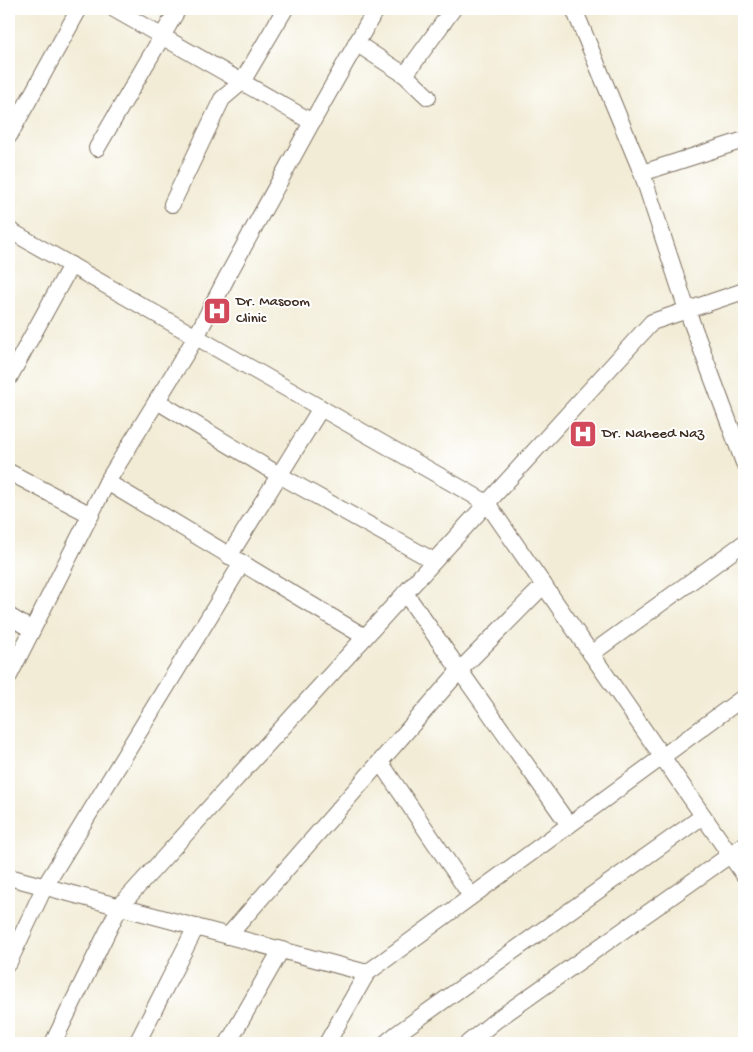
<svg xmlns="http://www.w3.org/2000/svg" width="753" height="1052" viewBox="0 0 753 1052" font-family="'Gochi Hand',sans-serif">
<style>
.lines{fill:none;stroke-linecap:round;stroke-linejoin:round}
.street-casing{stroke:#7b6e5e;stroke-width:18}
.street{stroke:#fff;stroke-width:16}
.labels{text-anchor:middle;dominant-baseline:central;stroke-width:4;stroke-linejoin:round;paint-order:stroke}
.poi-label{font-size:15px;fill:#3b2a1e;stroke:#fff;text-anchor:start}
</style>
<rect width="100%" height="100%" fill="#fff"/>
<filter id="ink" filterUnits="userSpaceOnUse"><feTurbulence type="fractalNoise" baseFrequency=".02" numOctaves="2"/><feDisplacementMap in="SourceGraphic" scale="10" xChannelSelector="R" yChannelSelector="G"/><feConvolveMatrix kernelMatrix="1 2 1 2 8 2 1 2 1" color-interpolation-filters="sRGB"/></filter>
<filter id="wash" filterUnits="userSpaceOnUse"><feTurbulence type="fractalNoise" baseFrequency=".0096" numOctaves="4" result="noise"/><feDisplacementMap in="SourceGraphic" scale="20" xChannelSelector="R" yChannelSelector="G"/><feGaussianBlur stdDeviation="1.12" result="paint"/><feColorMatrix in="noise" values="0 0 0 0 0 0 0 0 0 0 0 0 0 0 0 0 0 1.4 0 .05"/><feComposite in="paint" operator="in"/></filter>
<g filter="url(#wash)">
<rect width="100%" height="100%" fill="#f2ecd6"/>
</g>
<g filter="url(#ink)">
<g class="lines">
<g class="street-casing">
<g id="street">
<path d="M114 9 312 122 376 9"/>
<path d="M574 9 642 173 687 310 744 463"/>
<path d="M356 43 405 75 428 97"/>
<path d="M405 75 453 9"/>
<path d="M9 136 79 9"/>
<path d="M97 148 178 9"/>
<path d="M642 173 744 140"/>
<path d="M172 204 222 99 242 82 285 9"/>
<path d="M9 230 487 503 744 875"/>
<path d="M9 378 71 265"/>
<path d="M157 401 279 475 434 561"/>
<path d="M9 472 91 515"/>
<path d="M107 482 365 637"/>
<path d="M229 556 321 408"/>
<path d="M405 593 569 825"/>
<path d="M9 616 32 630"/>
<path d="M591 654 744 543"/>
<path d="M9 676 107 482 196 337 228 275 312 122"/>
<path d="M380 762 471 896"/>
<path d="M9 877 367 973 744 697"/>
<path d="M228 936 460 670 544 585"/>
<path d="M9 962 45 886 242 563"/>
<path d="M53 1043 120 906 652 322 744 291"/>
<path d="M137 1043 196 927"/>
<path d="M228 1043 281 950"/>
<path d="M327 1043 367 973"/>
<path d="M386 1043 398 1033 703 816"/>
<path d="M468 1043 495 1021 744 845"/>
</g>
</g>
<use href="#street" class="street"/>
</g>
</g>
<defs>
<g id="hospital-square" transform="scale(1.4375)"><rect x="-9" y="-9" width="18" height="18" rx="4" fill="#d1495b" stroke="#fff"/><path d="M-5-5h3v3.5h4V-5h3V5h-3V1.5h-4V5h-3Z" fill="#fff"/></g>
</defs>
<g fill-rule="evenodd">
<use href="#hospital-square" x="217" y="311"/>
<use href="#hospital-square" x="583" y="434"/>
</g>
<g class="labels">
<g class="poi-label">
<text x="236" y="302">Dr. Masoom<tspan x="236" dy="17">Clinic</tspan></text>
<text x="602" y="434">Dr. Naheed Naz</text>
</g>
</g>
<rect width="753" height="1052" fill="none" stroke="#fff" stroke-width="30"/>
</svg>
